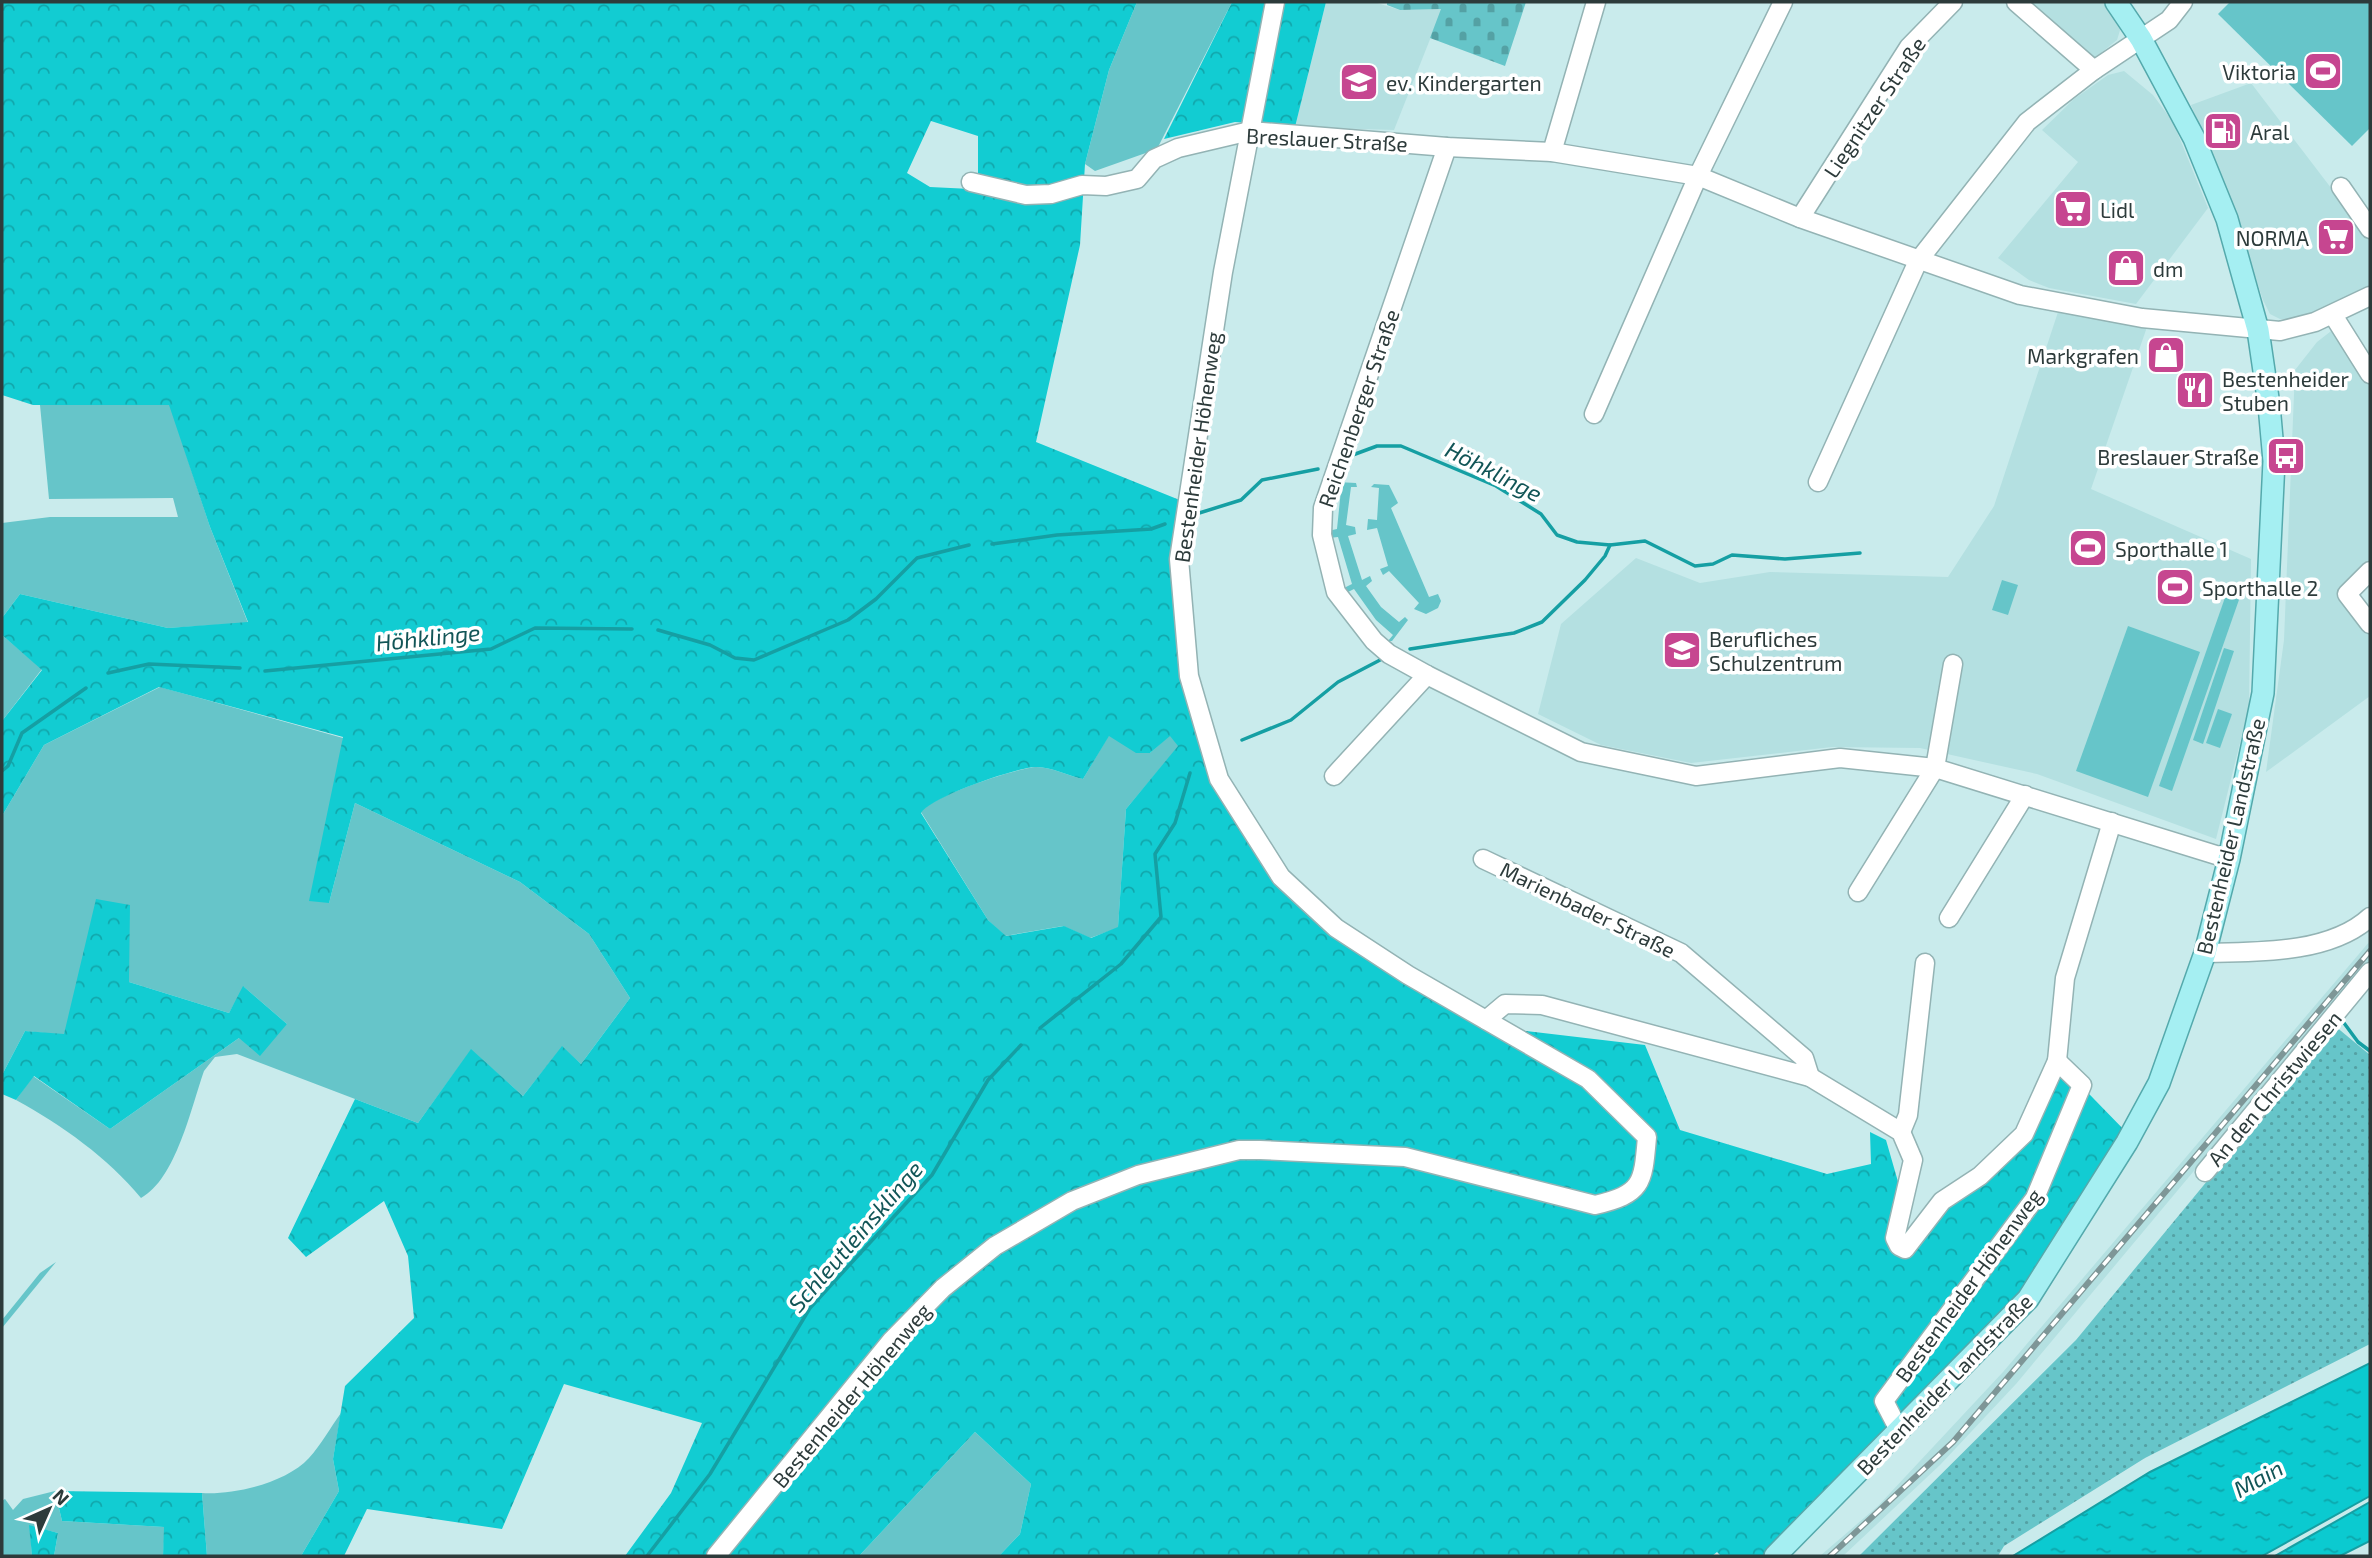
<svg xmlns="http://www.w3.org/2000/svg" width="2372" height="1558" viewBox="0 0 2372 1558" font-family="'Exo 2',sans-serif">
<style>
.built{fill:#b4e0e1}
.green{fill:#66c5c9}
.forest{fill:url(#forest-crowns);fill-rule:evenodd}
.cemetery{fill:url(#cemetery-stones)}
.park{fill:url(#park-dots)}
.water{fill:url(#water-ripples);stroke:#159fa3;stroke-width:2}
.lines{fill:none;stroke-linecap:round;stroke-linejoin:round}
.stream{stroke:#159fa3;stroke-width:3.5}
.minor-casing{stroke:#93b3b4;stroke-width:21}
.major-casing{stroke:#54a9ac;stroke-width:24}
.minor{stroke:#fff;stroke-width:18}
.major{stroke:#a5eff2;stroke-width:21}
.rail-casing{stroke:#7e9697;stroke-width:6}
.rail{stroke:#fff;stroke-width:3.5;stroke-dasharray:10;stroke-linecap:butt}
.labels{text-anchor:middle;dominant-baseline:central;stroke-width:7;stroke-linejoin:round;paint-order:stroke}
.poi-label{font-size:21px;fill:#2d3b3b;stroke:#fff;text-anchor:start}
.street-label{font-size:21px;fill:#2d3b3b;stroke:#fff}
.water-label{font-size:23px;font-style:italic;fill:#125557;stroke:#fff}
</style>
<defs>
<pattern id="forest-crowns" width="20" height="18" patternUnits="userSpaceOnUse" patternTransform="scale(1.75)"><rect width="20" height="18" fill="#12ccd2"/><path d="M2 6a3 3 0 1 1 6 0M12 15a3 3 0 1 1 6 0" fill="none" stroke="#11a7ac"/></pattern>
<pattern id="cemetery-stones" width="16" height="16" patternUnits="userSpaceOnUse" patternTransform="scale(1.75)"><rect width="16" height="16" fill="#66c5c9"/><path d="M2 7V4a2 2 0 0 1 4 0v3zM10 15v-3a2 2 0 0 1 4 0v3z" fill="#54a1a4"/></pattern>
<pattern id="park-dots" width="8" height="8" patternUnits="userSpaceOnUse" patternTransform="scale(1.75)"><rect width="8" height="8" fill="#66c5c9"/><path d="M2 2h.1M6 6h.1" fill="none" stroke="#54a1a4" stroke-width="1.8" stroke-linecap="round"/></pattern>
<pattern id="water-ripples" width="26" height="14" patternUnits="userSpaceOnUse" patternTransform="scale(1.75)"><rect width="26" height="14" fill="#0bcad0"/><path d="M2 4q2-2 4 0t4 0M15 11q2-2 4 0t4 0" fill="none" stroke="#0ca5aa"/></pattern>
</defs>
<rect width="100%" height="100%" fill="#c9ebec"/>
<g class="built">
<path d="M1326 2H1374L1400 10 1442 9 1394 130 1295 127Z"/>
<path d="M2026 2H2107L2121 27 2117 40 2092 60Z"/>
<path d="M2124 71 2153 95 2173 122 2208 208 2136 304 2049 288 2029 280 1998 258 2078 162 2042 130 2074 99 2108 75Z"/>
<path d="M2251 83 2370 239V288L2298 319H2280L2270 314 2263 300 2226 189 2191 105Z"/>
<path d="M2059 309 2147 327 2091 489 2251 559 2249 707 2216 839 2037 774 1920 748 1832 747 1691 763 1601 745 1538 714 1561 624 1636 558 1700 583 1770 572 1948 577 1994 506Z"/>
<path d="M2335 328 2370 381V561L2337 595 2370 636V696L2266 772 2284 640 2295 370 2317 342Z"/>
<path d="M2370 941V960L2016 1384 1940 1465 1843 1556H1820L1878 1506 2003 1372Z"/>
</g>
<g class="green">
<path d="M1137 2H1232L1157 149 1095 171 1085 164 1109 70Z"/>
<path d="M2230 2H2370V128L2352 146 2218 14Z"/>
<path d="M40 405H170L210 527 248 623 168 628 20 594 2 618V523L50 517H178L173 498 49 499Z"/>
<path d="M1337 482 1356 483 1357 487H1351L1346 525 1355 527 1356 534 1348 536 1362 580 1370 576 1372 581 1366 586 1381 607 1399 622 1405 617 1408 620 1392 641H1388L1393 635 1376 620 1354 589 1346 593 1344 588 1352 584 1338 537 1329 538 1328 531 1337 529 1341 490 1334 488Z"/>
<path d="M1374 484 1389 485 1398 503 1391 508 1429 597 1438 594 1441 601 1438 608 1426 614 1414 609 1419 603 1389 571 1383 575 1380 569 1388 566 1377 528 1367 530 1368 519 1377 520 1379 488 1371 487Z"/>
<path d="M2002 580 2018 585 2008 615 1992 610Z"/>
<path d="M2228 589 2241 594 2172 791 2159 786Z"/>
<path d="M2128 626 2200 652 2148 797 2076 771Z"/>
<path d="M2 635 42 669 2 721Z"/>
<path d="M2224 648 2234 651 2203 744 2193 740Z"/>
<path d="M160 687 343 738 329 903 355 803 520 882 589 934 630 998 581 1064 562 1047 523 1096 471 1050 418 1123 237 1054 215 1057 204 1071C191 1108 176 1179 141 1198 108 1158 62 1125 16 1100L33 1076 110 1129 239 1038 287 1024 244 987 229 1013 129 982 64 1035 25 1031 2 1075V816L44 745Z"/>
<path d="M2218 709 2232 714 2220 748 2206 743Z"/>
<path d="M1109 735 1150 753 1170 735 1179 746 1126 809 1118 928 1090 938 1063 926 1005 936 988 920 921 812C931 796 1015 769 1035 767 1049 766 1069 776 1083 779Z"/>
<path d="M56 1262 2 1328V1320L40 1273Z"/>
<path d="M341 1413 333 1459 339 1491 301 1556H207L202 1493C234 1495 286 1483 309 1458 321 1445 330 1428 341 1413Z"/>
<path d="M975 1432 1031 1484 1020 1534 999 1556H859Z"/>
<path d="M55 1491 62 1521 165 1527 163 1556H54L58 1533 30 1526 32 1556H2V1501L5 1499 13 1510 23 1499Z"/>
</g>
<g class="forest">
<path d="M2 2H1137L1109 70 1085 164 1080 245 1036 442 1187 503 1189 676 1219 779 1281 877 1336 928 1501 1028 1645 1045 1680 1130 1827 1174 1871 1164 1870 1132 1886 1140 1903 1199 1898 1246 2024 1134 2057 1061 2130 1136 2028 1299 1775 1556H1721L1717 1552 1712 1556H999L1020 1534 1031 1484 975 1432 859 1556H625L671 1493 702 1423 564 1384 502 1529 367 1509 344 1556H301L339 1491 333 1459 345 1386 414 1318 408 1256 384 1201 306 1257 288 1238 355 1099 418 1123 471 1049 523 1096 562 1046 581 1064 630 998 589 934 520 882 355 803 329 903 309 901 343 737 159 687 44 745 2 816V721L42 670 2 635V618L20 594 168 628 248 622 210 527 169 405H33L2 395ZM931 121 978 136V180L971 189 930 187 907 173ZM1109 736 1136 753H1150L1170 736 1178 746 1126 809 1118 927 1091 938 1064 926 1006 936 988 920 921 813C930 797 1015 768 1035 767 1049 766 1069 776 1083 779Z"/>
<path d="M1232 2H1326L1295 127 1235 122 1164 139Z"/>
<path d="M96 899 130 905 129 982 229 1013 243 986 287 1024 260 1056 239 1038 110 1129 34 1076 16 1100 2 1094V1075L25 1031 64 1034Z"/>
<path d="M55 1491 202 1493 207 1556H163L164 1527 62 1521Z"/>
<path d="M29 1525 58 1533 54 1556H32Z"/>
</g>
<path class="cemetery" d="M1387 2H1526L1505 66 1430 38 1441 9 1400 10 1387 5Z"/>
<path class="park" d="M2335 1026 2370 1055V1344L2145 1458 2004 1546 1998 1556H1859L2076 1340Z"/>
<g class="water">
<path d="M2370 1363V1496L2262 1556H2013L2150 1472Z"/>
<path d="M2370 1502V1541L2340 1556H2275Z"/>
</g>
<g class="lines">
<g class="stream">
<path d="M1350 456 1377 446H1401L1496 486 1541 514 1557 535 1577 542 1610 545 1645 541 1695 566 1713 564 1732 555 1785 559 1860 553"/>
<path d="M1196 514 1241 500 1262 480 1318 469"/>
<path d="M992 544 1057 535 1151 529 1165 524"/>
<path d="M658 630 710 645 735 658 754 660 848 620 876 599 917 558 969 545"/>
<path d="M1410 649 1514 633 1542 622 1585 580 1605 556 1610 545"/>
<path d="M265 671 491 649 535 628 632 629"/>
<path d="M108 673 149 664 240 668"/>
<path d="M1242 740 1291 720 1338 682 1382 659"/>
<path d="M2 771 8 766 22 733 86 688"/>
<path d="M2344 1023 2358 1042 2370 1051"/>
<path d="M1040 1028 1121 964 1161 917 1155 854 1175 823 1190 773"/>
<path d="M647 1556 710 1474 810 1308 932 1175 988 1080 1021 1045"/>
</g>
<g class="minor-casing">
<g id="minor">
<path d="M2016 2 2094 70"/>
<path d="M1447 147 1323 508 1322 535 1336 592 1374 641 1389 654 1427 675 1581 752 1696 776 1840 758 1935 768 2229 859"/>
<path d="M1552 152 1596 2"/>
<path d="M971 182 1026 195 1051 194 1082 185 1106 186 1137 179 1154 159 1178 148 1250 131 1447 147 1552 152 1698 176 1800 218 2020 295 2142 318 2280 331 2315 322 2370 296"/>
<path d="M2341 187 2370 229"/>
<path d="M1800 218 1909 47 1953 2"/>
<path d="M2333 315 2370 374"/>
<path d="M1594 414 1698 176 1783 2"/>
<path d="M1818 482 1918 261 2027 122 2094 70 2169 20 2183 2"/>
<path d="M2370 571 2347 594 2370 624"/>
<path d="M1334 776 1427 675"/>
<path d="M1483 859 1681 953 1804 1058 1810 1077"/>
<path d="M1858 892 1935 768 1953 664"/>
<path d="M1949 918 2025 795"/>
<path d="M2205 953C2256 952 2330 954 2370 917"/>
<path d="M1486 1020 1505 1004 1542 1005 1810 1077 1901 1132 1913 1160 1895 1238 1899 1246 1905 1249 1942 1201 1980 1176 2024 1134 2057 1061 2082 1085 2035 1198 1884 1401 1900 1432"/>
<path d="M2057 1061 2065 978 2112 822"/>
<path d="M1901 1132 1908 1115 1925 963"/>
<path d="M2205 1172 2370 972"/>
<path d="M716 1556 892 1340 943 1288 995 1246 1072 1201 1138 1175 1239 1150H1260L1405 1157 1595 1205C1643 1194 1643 1183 1647 1137L1588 1079 1408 975 1336 928 1281 877 1219 779 1189 676 1179 559 1223 272 1275 2"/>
</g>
</g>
<g class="major-casing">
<path id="major" d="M1775 1556 2028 1299 2127 1142 2159 1083 2205 953 2229 859 2263 693 2274 461 2269 405 2258 330 2227 219 2194 138 2141 39 2116 2"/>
</g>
<use href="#minor" class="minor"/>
<use href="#major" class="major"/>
<g class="rail-casing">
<path id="rail" d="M1830 1556 1953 1442 2370 951"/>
</g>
<use href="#rail" class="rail"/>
</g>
<defs>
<g id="stadium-square" transform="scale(2.0125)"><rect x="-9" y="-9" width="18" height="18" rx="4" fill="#c64690" stroke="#fff"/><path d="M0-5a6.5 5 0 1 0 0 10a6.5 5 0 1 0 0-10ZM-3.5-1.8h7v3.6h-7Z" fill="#fff"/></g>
<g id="school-square" transform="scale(2.0125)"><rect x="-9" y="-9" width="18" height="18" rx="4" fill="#c64690" stroke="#fff"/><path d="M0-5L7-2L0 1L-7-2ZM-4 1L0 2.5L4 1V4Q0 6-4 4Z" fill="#fff"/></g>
<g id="fuel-square" transform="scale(2.0125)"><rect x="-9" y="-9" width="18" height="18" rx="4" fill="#c64690" stroke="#fff"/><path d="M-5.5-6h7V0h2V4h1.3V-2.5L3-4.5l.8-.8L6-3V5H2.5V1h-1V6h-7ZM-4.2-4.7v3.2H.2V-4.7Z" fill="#fff"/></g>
<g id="supermarket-square" transform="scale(2.0125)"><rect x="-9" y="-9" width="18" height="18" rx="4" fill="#c64690" stroke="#fff"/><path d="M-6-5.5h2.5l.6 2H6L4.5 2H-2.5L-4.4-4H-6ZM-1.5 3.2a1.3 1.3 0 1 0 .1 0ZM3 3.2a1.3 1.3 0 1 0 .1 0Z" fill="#fff"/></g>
<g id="shop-square" transform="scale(2.0125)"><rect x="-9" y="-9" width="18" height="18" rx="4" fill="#c64690" stroke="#fff"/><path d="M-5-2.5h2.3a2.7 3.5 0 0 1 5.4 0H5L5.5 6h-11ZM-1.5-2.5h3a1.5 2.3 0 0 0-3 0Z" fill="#fff"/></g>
<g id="restaurant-square" transform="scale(2.0125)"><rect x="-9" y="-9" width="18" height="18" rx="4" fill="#c64690" stroke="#fff"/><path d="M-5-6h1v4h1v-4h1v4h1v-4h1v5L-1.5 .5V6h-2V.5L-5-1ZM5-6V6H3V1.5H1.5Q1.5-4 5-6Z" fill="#fff"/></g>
<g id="bus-square" transform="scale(2.0125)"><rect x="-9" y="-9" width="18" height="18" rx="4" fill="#c64690" stroke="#fff"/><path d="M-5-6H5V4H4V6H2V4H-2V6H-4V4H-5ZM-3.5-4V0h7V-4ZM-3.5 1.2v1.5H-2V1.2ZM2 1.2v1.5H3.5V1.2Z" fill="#fff"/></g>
</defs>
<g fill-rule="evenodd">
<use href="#stadium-square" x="2323" y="71"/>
<use href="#school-square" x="1359" y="82"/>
<use href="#fuel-square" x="2223" y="131"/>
<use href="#supermarket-square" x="2073" y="209"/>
<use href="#supermarket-square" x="2336" y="237"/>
<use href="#shop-square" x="2126" y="268"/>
<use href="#shop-square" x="2166" y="355"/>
<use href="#restaurant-square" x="2195" y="390"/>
<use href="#bus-square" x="2286" y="456"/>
<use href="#stadium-square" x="2088" y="548"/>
<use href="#stadium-square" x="2175" y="587"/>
<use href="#school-square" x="1682" y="650"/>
</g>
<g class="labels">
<g class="poi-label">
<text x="2296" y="71" text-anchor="end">Viktoria</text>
<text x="1386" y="82">ev. Kindergarten</text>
<text x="2250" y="131">Aral</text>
<text x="2100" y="209">Lidl</text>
<text x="2309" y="237" text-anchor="end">NORMA</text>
<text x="2153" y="268">dm</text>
<text x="2139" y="355" text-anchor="end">Markgrafen</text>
<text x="2222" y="378">Bestenheider<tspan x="2222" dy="24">Stuben</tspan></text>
<text x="2259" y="456" text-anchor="end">Breslauer Straße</text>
<text x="2115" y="548">Sporthalle 1</text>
<text x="2202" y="587">Sporthalle 2</text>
<text x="1709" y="638">Berufliches<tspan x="1709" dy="24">Schulzentrum</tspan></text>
</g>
<g class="street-label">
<text transform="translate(1874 107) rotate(-56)">Liegnitzer Straße</text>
<text transform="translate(1327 139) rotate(3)">Breslauer Straße</text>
<text transform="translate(1358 408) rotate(-71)">Reichenberger Straße</text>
<text transform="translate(1197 447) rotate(-82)">Bestenheider Höhenweg</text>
<text transform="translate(2230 836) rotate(-77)">Bestenheider Landstraße</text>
<text transform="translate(1588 909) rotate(26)">Marienbader Straße</text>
<text transform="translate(2274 1088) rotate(-50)">An den Christwiesen</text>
<text transform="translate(1968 1285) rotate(-54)">Bestenheider Höhenweg</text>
<text transform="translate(1944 1384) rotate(-46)">Bestenheider Landstraße</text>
<text transform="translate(851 1395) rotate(-50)">Bestenheider Höhenweg</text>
</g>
<g class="water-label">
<text transform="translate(1494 471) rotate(27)">Höhklinge</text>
<text transform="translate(428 637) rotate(-6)">Höhklinge</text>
<text transform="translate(855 1236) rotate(-49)">Schleutleinsklinge</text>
<text transform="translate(2258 1478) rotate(-29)">Main</text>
</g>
</g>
<rect width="2372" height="1558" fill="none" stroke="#2d3b3b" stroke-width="7"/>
<g transform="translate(49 1509) rotate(45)" stroke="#ffffff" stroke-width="5" paint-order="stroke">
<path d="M0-5L12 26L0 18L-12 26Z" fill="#2d3b3b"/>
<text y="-10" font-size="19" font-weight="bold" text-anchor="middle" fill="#2d3b3b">N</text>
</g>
</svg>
